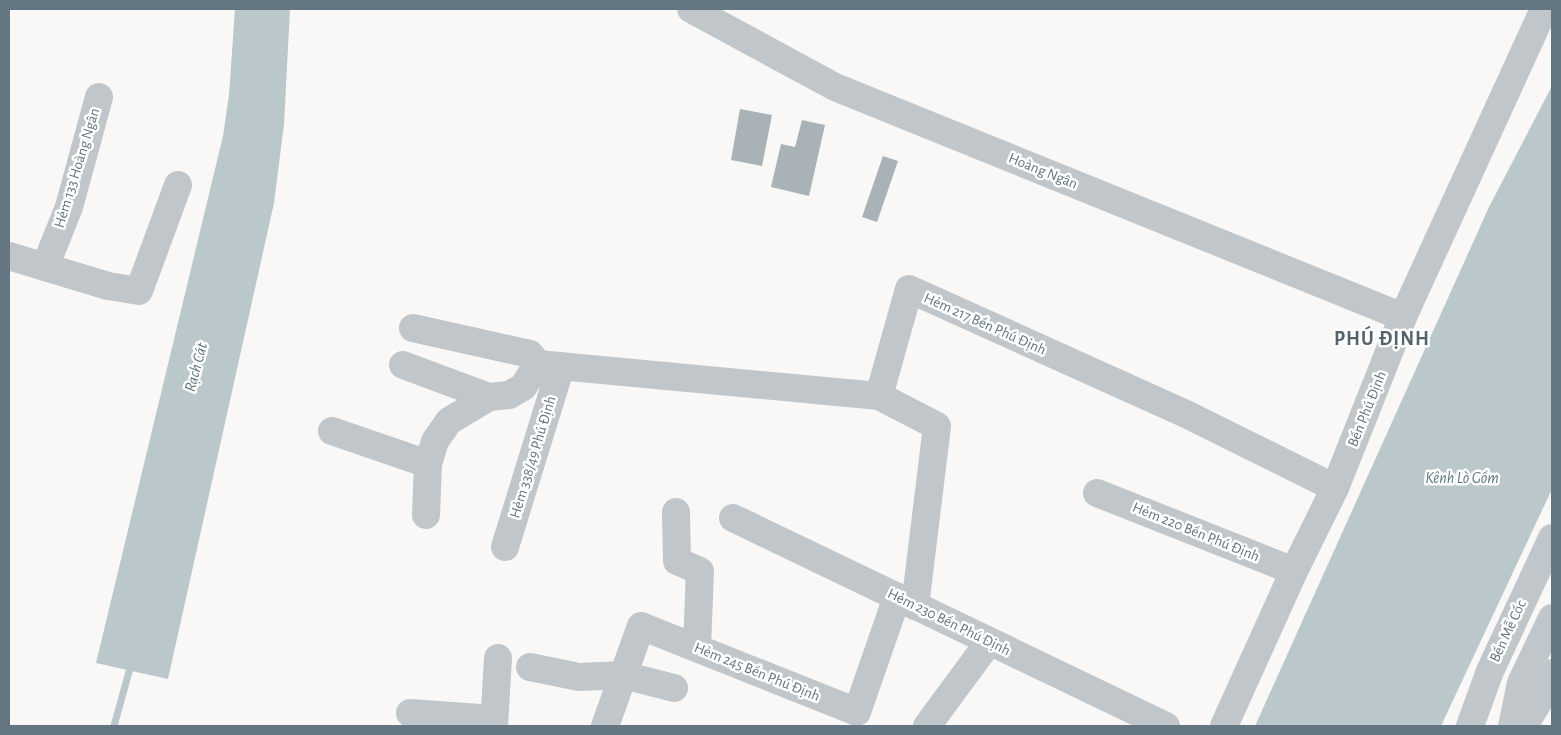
<svg xmlns="http://www.w3.org/2000/svg" width="1561" height="735" viewBox="0 0 1561 735" font-family="'Alegreya Sans',sans-serif">
<style>
.water{fill:#bac7cb}
.lines{fill:none;stroke-linecap:round;stroke-linejoin:round}
.stream{stroke:#bac7cb;stroke-width:7}
.building{fill:#a8b2b7}
.minor{stroke:#c1c6ca;stroke-width:28}
.labels{text-anchor:middle;dominant-baseline:central;stroke-width:5;stroke-linejoin:round;paint-order:stroke}
.street-label{font-size:15px;fill:#637681;stroke:#fff}
.water-label{font-size:16px;font-style:italic;fill:#5e767c;stroke:#fff}
.district-label{font-size:20px;font-weight:bold;letter-spacing:1px;fill:#55646c;stroke:#fff}
</style>
<rect width="100%" height="100%" fill="#f9f8f6"/>
<g class="water">
<path d="M235 9H290L284 124 274 203 168 679 96 663 223 136 229 95Z"/>
<path d="M1552 86V489L1441 726H1255L1489 207Z"/>
</g>
<g class="lines">
<path class="stream" d="M114 726 132 661"/>
</g>
<g class="building">
<path d="M740 109 772 115 762 166 731 160Z"/>
<path d="M802 120 825 125 809 196 771 187 781 144 795 147Z"/>
<path d="M883 156 898 161 877 222 862 217Z"/>
</g>
<g class="lines">
<g class="minor">
<path d="M691 9 835 87 1403 317"/>
<path d="M9 256 108 286 139 291 178 185"/>
<path d="M45 267 69 207 99 97"/>
<path d="M413 328 530 354 538 364"/>
<path d="M538 364 879 396 909 289 1186 414 1335 488"/>
<path d="M403 365 489 397"/>
<path d="M879 396 937 426 915 606"/>
<path d="M332 431 428 464"/>
<path d="M1097 493 1294 571"/>
<path d="M676 512 677 561 700 571 697 647"/>
<path d="M426 515 428 464 435 441 449 421 489 397 509 395 523 387 538 364"/>
<path d="M733 518 1166 726"/>
<path d="M505 547 561 366"/>
<path d="M530 667 579 677 623 675 674 688"/>
<path d="M410 713 494 719"/>
<path d="M494 726 498 658"/>
<path d="M605 726 641 626 857 712 897 597"/>
<path d="M927 726 989 642"/>
<path d="M1224 726 1294 571 1335 488 1403 317 1544 9"/>
<path d="M1470 726 1490 671 1552 538"/>
<path d="M1512 726 1521 683 1552 618"/>
<path d="M1524 726 1540 699 1552 673"/>
</g>
</g>
<g class="labels">
<g class="street-label">
<text transform="translate(77 168) rotate(-73)">Hẻm 133 Hoàng Ngân</text>
<text transform="translate(1043 171) rotate(22)">Hoàng Ngân</text>
<text transform="translate(985 324) rotate(24)">Hẻm 217 Bến Phú Định</text>
<text transform="translate(1367 409) rotate(-68)">Bến Phú Định</text>
<text transform="translate(533 457) rotate(-73)">Hẻm 338/49 Phú Định</text>
<text transform="translate(1196 532) rotate(22)">Hẻm 220 Bến Phú Định</text>
<text transform="translate(949 622) rotate(26)">Hẻm 230 Bến Phú Định</text>
<text transform="translate(1508 631) rotate(-65)">Bến Mễ Cốc</text>
<text transform="translate(757 672) rotate(22)">Hẻm 245 Bến Phú Định</text>
</g>
<g class="water-label">
<text transform="translate(196 367) rotate(-75)">Rạch Cát</text>
<text x="1462" y="478">Kênh Lò Gốm</text>
</g>
<g class="district-label">
<text x="1382" y="339">PHÚ ĐỊNH</text>
</g>
</g>
<rect width="1561" height="735" fill="none" stroke="#637681" stroke-width="20"/>
</svg>
